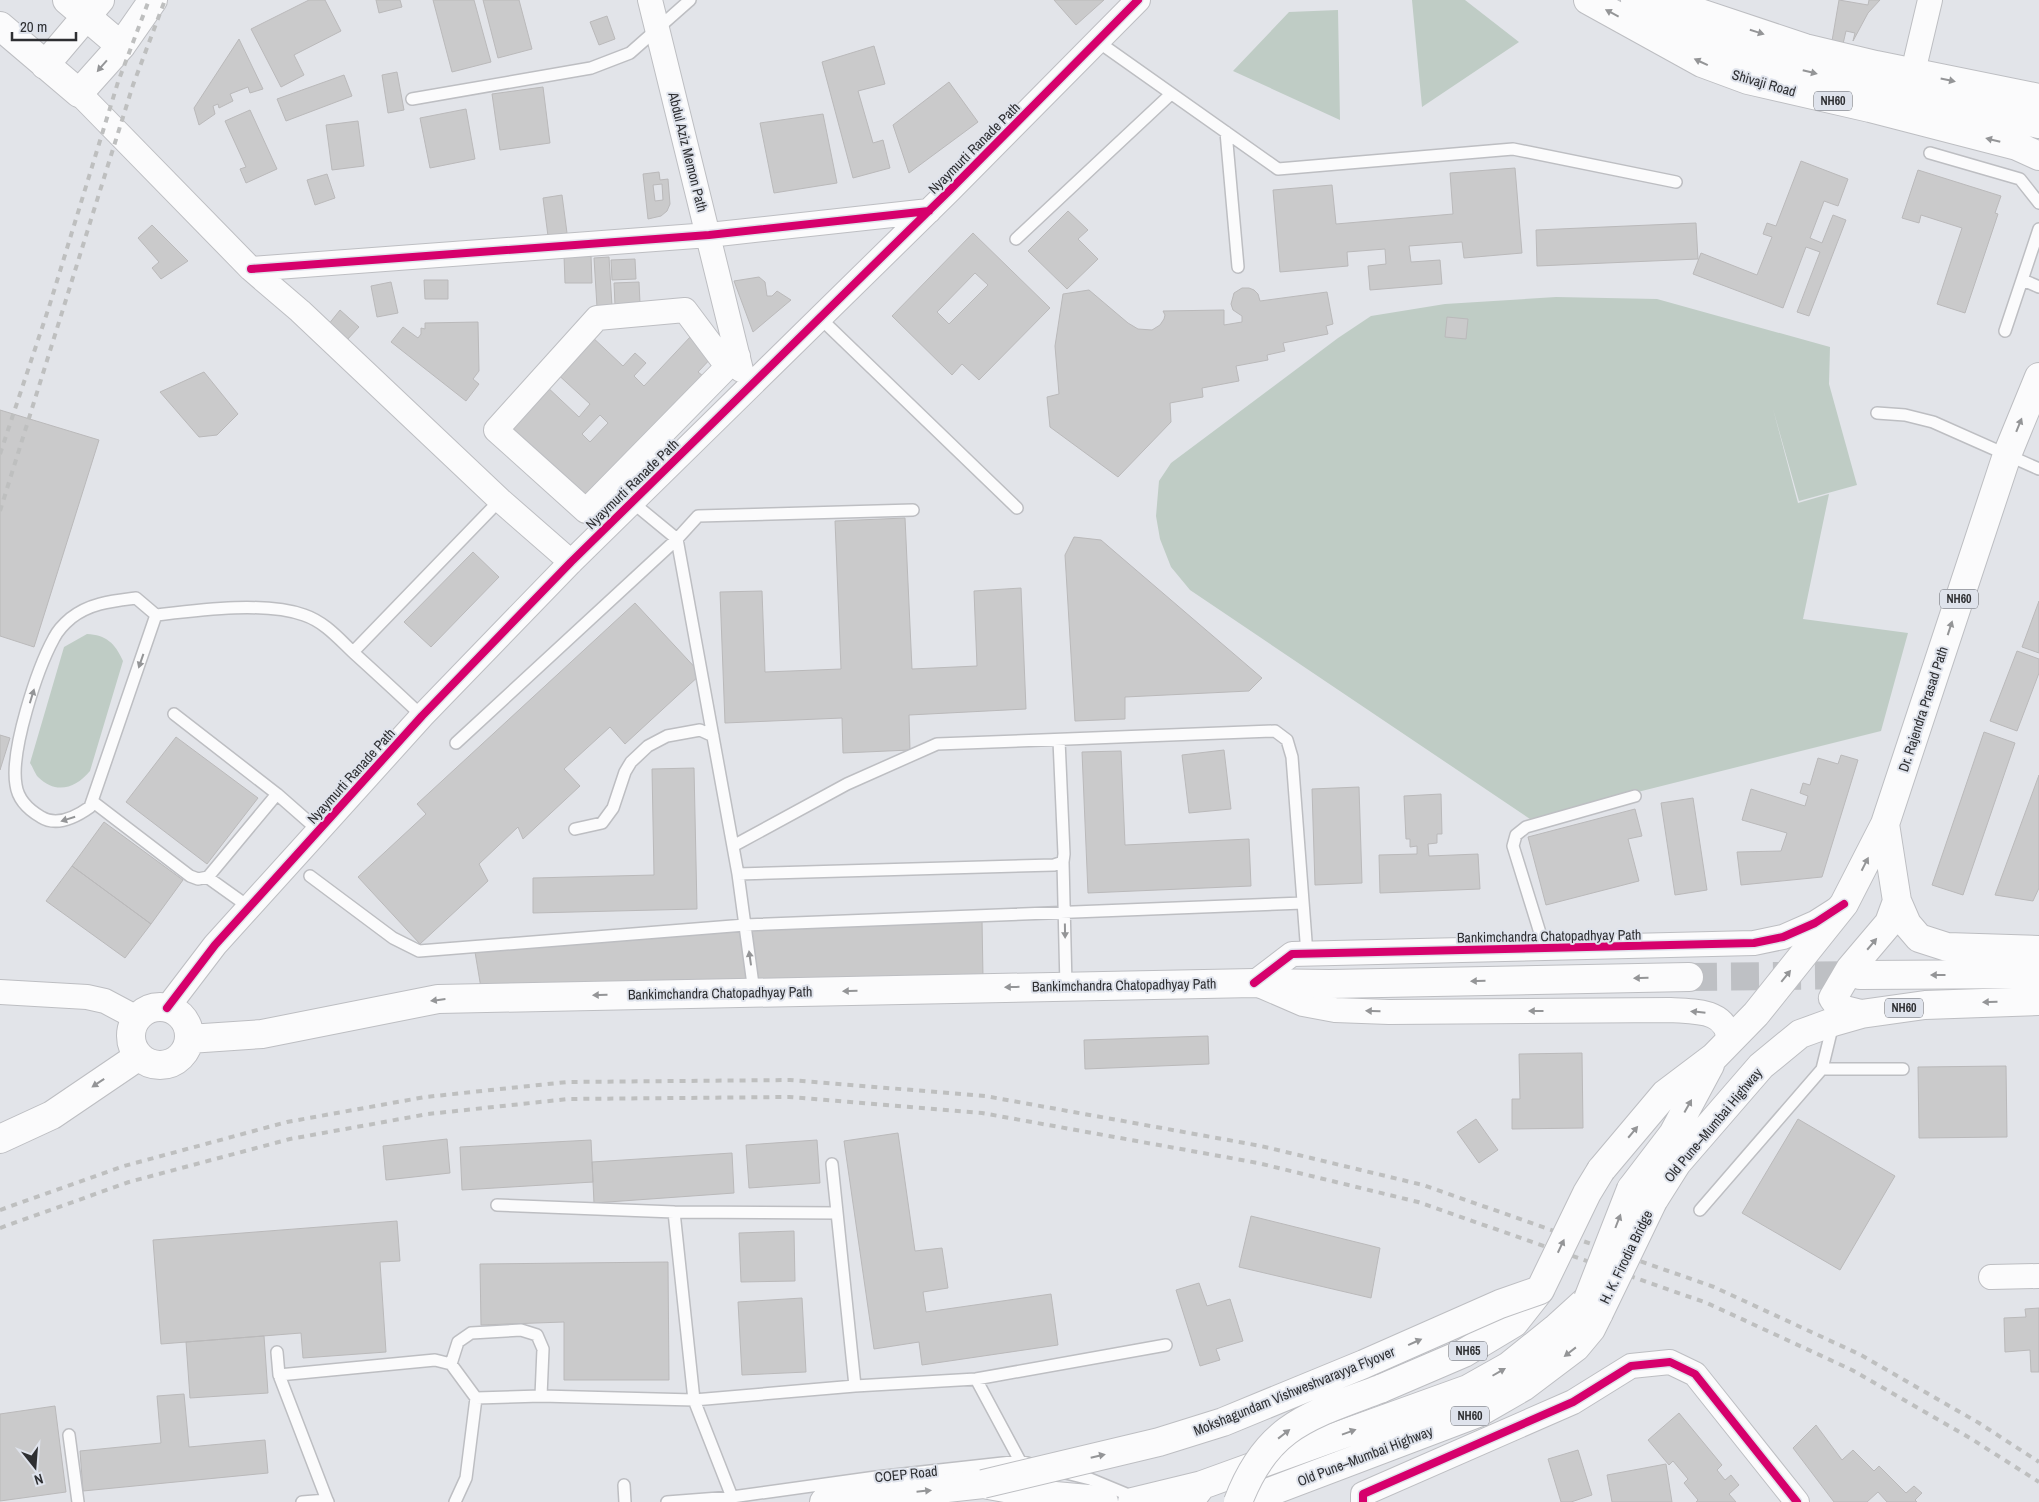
<svg xmlns="http://www.w3.org/2000/svg" width="2039" height="1502" font-family="'Archivo Narrow',sans-serif">
  <style>
    .green { fill: #bfccc5 }
    .building { fill: #cacacb; stroke: #bab9ba; fill-rule: evenodd }
    .lines { fill: none; stroke-linecap: round; stroke-linejoin: round }
    .primary-tunnel { stroke: #bec0c4; stroke-width: 28; stroke-dasharray: 28 14; stroke-linecap: butt }
    .lane-casing { stroke: #bdbec2; stroke-width: 14 }
    .street-casing { stroke: #bdbec2; stroke-width: 26 }
    .secondary-casing { stroke: #bdbec2; stroke-width: 30 }
    .primary-casing { stroke: #bdbec2; stroke-width: 30 }
    .highway-casing { stroke: #bdbec2; stroke-width: 30 }
    .lane { stroke: #fbfbfc; stroke-width: 11 }
    .street { stroke: #fbfbfc; stroke-width: 24 }
    .secondary { stroke: #fbfbfc; stroke-width: 28 }
    .primary { stroke: #fbfbfc; stroke-width: 28 }
    .highway { stroke: #fbfbfc; stroke-width: 28 }
    .rail { stroke: #bebfbf; stroke-width: 4; stroke-dasharray: 6 6; stroke-linecap: butt }
    .highway-bridge-casing { stroke: #bdbec2; stroke-width: 30; stroke-linecap: butt }
    .highway-bridge { stroke: #fbfbfc; stroke-width: 28 }
    .cycleway-casing { stroke: #dfe3ec; stroke-width: 11 }
    .cycleway { stroke: #d6006c; stroke-width: 8 }
    .oneway { fill: #949597 }
    .labels { text-anchor: middle; dominant-baseline: central; stroke-width: 4; stroke-linejoin: round; paint-order: stroke }
    .shield { fill: #dfe3ec; stroke: #63656a; stroke-width: 1 }
    .shield-label { font-size: 12px; font-weight: bold; fill: #2e2f32 }
    .street-label { font-size: 14px; fill: #2e2f32; stroke: #dfe3ec }
  </style>
  <rect width="100%" height="100%" fill="#e2e4e9"/>
  <!-- green -->
  <path class="green" d="M1412,0H1465L1519,42L1422,107Z
    M1338,10L1340,120L1233,71L1289,12Z
    M1556,297L1657,299L1830,347L1829,384L1857,485L1799,501L1773,409L1798,503L1829,494L1803,619L1908,633L1881,731L1530,819L1190,590L1171,567L1160,539L1156,516L1159,481L1171,463L1338,338L1371,316L1445,304Z
    M87,634C106,635 115,643 123,661L90,771C76,788 56,795 38,777C35,774 33,767 30,763L64,647Z"/>
  <!-- building -->
  <path class="building" d="M309,0H325L341,31L294,55L304,75L281,87L251,29Z
    M376,0H400L402,7L379,13Z
    M433,0H474L491,62L452,72Z
    M483,0H519L532,49L498,58Z
    M1054,0H1104L1076,25Z
    M1839,0L1868,5L1869,0H1880L1868,13L1853,41L1855,33L1846,31L1843,44L1832,41Z
    M607,16L615,39L599,45L590,22Z
    M239,39L263,89L250,93L248,87L230,94L233,101L219,108L218,104L213,106L215,114L199,125L194,108Z
    M874,46L885,84L858,91L873,143L883,140L890,168L853,178L822,62Z
    M397,72L404,110L388,113L382,75Z
    M344,75L352,96L286,121L277,99Z
    M949,82L978,122L909,173L893,125Z
    M543,87L550,143L500,150L492,94Z
    M466,109L475,159L430,168L420,118Z
    M250,110L277,169L246,183L240,169L246,167L225,121Z
    M823,114L837,183L774,193L760,123Z
    M358,121L364,166L332,170L326,125Z
    M1801,161L1848,179L1838,206L1824,201L1810,238L1822,243L1833,215L1846,220L1809,316L1797,312L1820,252L1806,247L1783,308L1693,274L1701,253L1757,275L1772,237L1763,234L1767,223L1776,226Z
    M1515,168L1522,253L1464,258L1462,242L1409,246L1411,262L1440,260L1442,284L1370,290L1368,266L1386,264L1385,249L1347,252L1348,266L1280,272L1273,190L1332,185L1336,224L1453,214L1450,173Z
    M1918,170L2001,196L1995,213L1998,214L1965,313L1937,304L1962,228L1921,215L1919,223L1902,218Z
    M659,172L660,180L668,179L670,204L667,211L661,216L648,219L643,174ZM662,184L663,200L655,201L653,185Z
    M327,174L335,198L315,205L307,180Z
    M562,195L567,233L548,236L543,198Z
    M1068,211L1088,230L1078,239L1098,259L1067,289L1028,251Z
    M1696,223L1698,259L1537,266L1536,230Z
    M152,225L188,261L161,279L152,268L159,262L138,238Z
    M973,233L1050,308L979,380L962,364L952,375L892,316ZM975,273L988,285L949,324L937,312Z
    M564,256H591L592,283H565Z
    M609,257L612,306L597,307L594,258Z
    M635,259L636,279L612,280L611,260Z
    M759,277L765,282L767,296H772L777,291L791,300L753,332L734,281Z
    M424,280H448V299H425Z
    M391,282L398,313L377,317L371,286Z
    M639,282L640,303L615,305L614,283Z
    M1242,288H1249L1254,290L1258,294L1260,301L1327,292L1333,324L1326,326L1328,334L1283,343L1285,351L1267,355L1268,360L1236,366L1239,381L1202,388L1203,397L1170,403L1171,422L1118,477L1050,427L1047,397L1059,394L1055,346L1063,294L1089,290L1128,323L1138,329L1152,330L1160,325L1164,319L1165,315L1163,311L1224,310V325L1242,322V316L1233,310L1231,304L1234,293Z
    M340,310L359,327L346,341L328,325Z
    M1447,317L1468,319L1466,339L1445,337Z
    M478,322L479,371L473,379L479,384L466,401L391,342L403,327L418,338L421,334V328L425,329V323Z
    M589,334L623,366L635,353L646,363L634,376L644,386L692,335L714,355L698,372L703,376L585,504L502,426L543,383L579,417L590,404L554,371ZM600,415L608,423L590,442L582,434Z
    M204,372L238,414L217,435L199,437L160,392Z
    M0,410L99,440L34,647L0,636Z
    M905,518L912,669L977,666L974,591L1021,588L1026,709L909,715L910,750L843,753L842,718L725,723L720,592L762,591L765,672L841,669L835,521Z
    M1074,537L1101,540L1262,678L1249,691L1125,697V719L1075,721L1065,555Z
    M473,552L499,577L431,647L404,622Z
    M2039,601V653L2022,647Z
    M635,603L701,674L625,744L610,727L564,769L580,786L523,839L518,827L479,864L488,881L420,944L358,877L426,814L417,804Z
    M2017,651L2039,659V673L2017,731L1990,721Z
    M1984,732L2015,743L1963,895L1932,885Z
    M0,735L10,738L0,770Z
    M176,737L258,798L207,864L126,802Z
    M1224,750L1231,809L1189,813L1182,755Z
    M1121,751L1125,845L1249,839L1251,886L1088,893L1082,752Z
    M1841,755L1858,760L1822,877L1741,885L1737,852L1781,851L1787,833L1742,820L1751,789L1805,806L1808,796L1800,793L1803,783L1810,785L1818,758L1838,764Z
    M694,768L697,909L533,913V878L654,875L652,769Z
    M2039,775V888L2033,901L1995,895Z
    M1359,787L1362,883L1315,885L1312,789Z
    M1441,794L1442,834H1437V843L1428,844L1429,856L1478,854L1480,889L1380,893L1379,855L1417,854V846L1410,847V839H1406L1404,796Z
    M1693,798L1707,890L1675,895L1661,803Z
    M1635,809L1642,836L1628,839L1639,881L1546,905L1528,837Z
    M104,822L183,880L151,924L72,866Z
    M72,866L151,924L125,958L46,901Z
    M982,920L983,977L722,983L485,1012L475,952L720,930Z
    M1208,1036L1209,1064L1085,1069L1084,1040Z
    M1582,1053L1583,1128L1512,1129V1099H1520L1519,1054Z
    M2006,1066L2007,1137L1919,1138L1918,1067Z
    M1476,1119L1498,1150L1479,1163L1457,1132Z
    M1798,1119L1895,1176L1840,1270L1742,1213Z
    M898,1133L915,1251L942,1248L948,1288L923,1292L926,1312L1051,1294L1058,1345L922,1365L919,1342L874,1349L844,1141Z
    M447,1139L450,1173L386,1180L383,1146Z
    M591,1140L593,1182L462,1190L460,1147Z
    M817,1140L820,1183L749,1188L746,1145Z
    M732,1153L734,1193L594,1203L592,1162Z
    M1251,1216L1380,1248L1371,1298L1239,1267Z
    M397,1221L400,1261L380,1262L386,1352L303,1358L301,1333L161,1344L153,1240Z
    M794,1231L795,1281L741,1282L739,1233Z
    M668,1262L669,1380H564V1322L481,1325L480,1264Z
    M1199,1283L1207,1306L1230,1299L1243,1341L1216,1349L1220,1360L1200,1366L1176,1290Z
    M802,1298L806,1372L742,1375L738,1302Z
    M2039,1308V1372H2031L2030,1350L2005,1352L2004,1318L2026,1317L2025,1309Z
    M264,1336L268,1393L190,1398L186,1342Z
    M184,1394L189,1447L265,1440L268,1473L83,1491L80,1451L161,1443L157,1396Z
    M55,1406L66,1492L0,1501V1414Z
    M1679,1413L1722,1465L1717,1470L1725,1480L1731,1475L1739,1485L1729,1494L1736,1502H1696L1698,1500L1684,1483L1688,1479L1673,1461L1669,1465L1648,1440Z
    M1816,1425L1842,1460L1853,1450L1874,1471L1879,1466L1906,1493L1914,1486L1922,1493L1915,1500L1917,1502H1887L1878,1492L1867,1502H1834L1793,1448Z
    M1578,1450L1592,1495L1571,1502H1561L1548,1459Z
    M1666,1464L1672,1502H1612L1607,1475Z"/>
  <g class="lines">
    <!-- primary-tunnel -->
    <path class="primary-tunnel" d="M1689,977L1860,975"/>
    <defs>
      <path id="lane" d="M1097,41L1278,169L1513,149L1676,182
        M412,99L591,68L630,53L690,0
        M1226,132L1238,267
        M1930,153L2020,179L2039,203
        M1016,239L1171,94
        M2023,280L2039,287
        M820,318L1017,508
        M2005,331L2039,229
        M1877,413L1905,415L1933,422L2039,469
        M632,502L677,539L738,874L754,992
        M156,615L90,807C76,817 57,827 41,817C29,810 18,800 16,785C10,751 37,669 54,638C57,632 65,623 71,618C90,603 112,601 136,598L156,615C198,610 264,601 304,615C325,622 339,639 355,654C377,674 400,695 422,716
        M353,652L500,500
        M174,714L277,794L318,830
        M456,743L677,539L698,516L913,510
        M92,801L190,876L198,879L208,877L277,794
        M575,829L602,823L613,808L625,772L631,762L648,746L667,736L700,730L713,736
        M733,846L847,784L937,744L1275,731L1287,740L1292,757L1307,954
        M1063,862L1066,986
        M738,874L1054,865L1063,862L1064,854L1059,740
        M310,876L393,938L419,951L745,925L1303,903
        M207,877L249,907
        M1545,949L1513,846L1516,835L1526,827L1635,796
        M1822,1069H1903
        M832,1164L855,1386
        M497,1205L674,1212L694,1400L732,1497
        M1700,1210L1822,1069L1833,1024
        M674,1212L837,1213
        M277,1352L279,1375L327,1500
        M451,1364L458,1342L471,1333L521,1330L537,1335L543,1349L541,1396
        M279,1375L435,1360L451,1364L476,1398
        M976,1379L1020,1461
        M69,1435L78,1502
        M1062,1472L1090,1479L1136,1498
        M624,1485L625,1502
        M302,1502L327,1500L328,1502
        M455,1502L466,1478L476,1398L541,1396L694,1400L855,1386L976,1379L1166,1345
        M667,1502L732,1497L876,1477L1020,1461L1034,1465"/>
      <path id="street" d="M650,0L741,370
        M1913,72L1930,0
        M79,93L251,269L300,311L500,500L571,562
        M251,269L709,235L929,211
        M727,366L685,310L597,318L496,430L586,511L738,356
        M1254,983L1292,954L1754,943L1783,937L1815,923L1837,909
        M1259,985L1303,1004L1335,1010L1389,1012L1670,1010C1695,1012 1728,1009 1729,1042
        M0,992L87,997L105,1001L137,1018
        M167,1008L215,945L301,850L422,716L571,562L949,191L1138,0
        M1991,1277L2039,1276
        M1363,1502V1494L1573,1402L1631,1366L1670,1362L1695,1374L1797,1502"/>
      <path id="secondary" d="M67,0L121,46
        M0,26L79,93L121,46L153,0
        M45,65L100,0"/>
      <path id="primary" d="M1860,975L2039,974
        M131 1036a29 29 0 1 1 58 0a29 29 0 1 1-58 0Z
        M189,1039L262,1034L438,999L1254,983L1330,984L1689,977
        M0,1139L52,1115L139,1056"/>
      <path id="highway" d="M1588,0L1702,63L1748,80L1870,108L2017,146L2039,156
        M1635,0C1696,44 1767,62 1839,79C1905,95 1972,109 2039,124
        M1661,0L1805,48L1876,65L2039,98
        M1885,824L1897,901L1907,924L1919,938L1947,947L2039,950
        M1861,1014L1841,1009L1833,998L1850,969L1889,923L1897,901
        M1601,1170L1665,1094L1714,1057L1756,1014L1844,904L1885,824L2007,455L2039,377
        M1631,1189L1673,1134L1710,1065
        M1653,1201L1677,1163L1761,1066L1800,1034L1833,1022L1861,1014L1925,1005L2039,1001
        M1380,1389L1464,1353L1514,1323L1540,1290
        M824,1502L983,1484L1044,1495L1099,1500L1104,1502
        M1132,1502L1202,1485
        M1189,1502L1202,1485L1468,1389L1509,1366L1555,1329L1588,1299
        M1243,1502L1478,1413L1523,1387L1576,1347L1591,1329L1599,1313"/>
    </defs>
    <!-- lane casing -->
    <use href="#lane" class="lane-casing"/>
    <!-- street casing -->
    <use href="#street" class="street-casing"/>
    <!-- secondary casing -->
    <use href="#secondary" class="secondary-casing"/>
    <!-- primary casing -->
    <use href="#primary" class="primary-casing"/>
    <!-- highway casing -->
    <use href="#highway" class="highway-casing"/>
    <!-- lane -->
    <use href="#lane" class="lane"/>
    <!-- street -->
    <use href="#street" class="street"/>
    <!-- secondary -->
    <use href="#secondary" class="secondary"/>
    <!-- primary -->
    <use href="#primary" class="primary"/>
    <!-- highway -->
    <use href="#highway" class="highway"/>
    <!-- rail -->
    <path class="rail" d="M0,454L49,307L118,82L149,0
      M0,511L133,85L165,0
      M0,1210L124,1166L287,1122L425,1097L567,1082L790,1080L985,1096L1261,1146L1423,1185L1714,1287L1861,1355L1979,1423L2039,1462
      M0,1228L129,1182L290,1139L428,1114L568,1099L789,1097L982,1113L1258,1163L1418,1202L1707,1303L1852,1370L1970,1438L2039,1482"/>
    <defs>
      <path id="highway-bridge" d="M1588,1299L1631,1189
        M1599,1313L1653,1201
        M983,1484L1159,1442L1223,1422L1364,1364L1500,1304L1540,1290L1587,1193L1601,1170
        M1238,1502C1267,1425 1309,1416 1380,1389"/>
    </defs>
    <!-- highway-bridge casing -->
    <use href="#highway-bridge" class="highway-bridge-casing"/>
    <!-- highway-bridge -->
    <use href="#highway-bridge" class="highway-bridge"/>
    <defs>
      <path id="cycleway" d="M251,269L709,235L929,211
        M1254,983L1292,954L1754,943L1783,937L1815,923L1844,904
        M167,1008L215,945L301,850L422,716L571,562L949,191L1138,0
        M1363,1502V1494L1573,1402L1631,1366L1670,1362L1695,1374L1797,1502"/>
    </defs>
    <!-- cycleway casing -->
    <use href="#cycleway" class="cycleway-casing"/>
    <!-- cycleway -->
    <use href="#cycleway" class="cycleway"/>
  </g>
  <!-- one-way arrows -->
  <defs><path id="oneway-solid" d="M-6-.8H1V-3.2L6.5 0L1 3.2V.8H-6Z" transform="scale(1.25)"/></defs>
  <g class="oneway">
    <use href="#oneway-solid" transform="translate(1612 13) rotate(-152)"/>
    <use href="#oneway-solid" transform="translate(1757 32) rotate(17)"/>
    <use href="#oneway-solid" transform="translate(1701 62) rotate(-155)"/>
    <use href="#oneway-solid" transform="translate(102 66) rotate(131)"/>
    <use href="#oneway-solid" transform="translate(1810 72) rotate(14)"/>
    <use href="#oneway-solid" transform="translate(1948 80) rotate(12)"/>
    <use href="#oneway-solid" transform="translate(1993 140) rotate(-166)"/>
    <use href="#oneway-solid" transform="translate(2019 425) rotate(-68)"/>
    <use href="#oneway-solid" transform="translate(1950 628) rotate(-72)"/>
    <use href="#oneway-solid" transform="translate(141 661) rotate(109)"/>
    <use href="#oneway-solid" transform="translate(32 696) rotate(-73)"/>
    <use href="#oneway-solid" transform="translate(68 819) rotate(163)"/>
    <use href="#oneway-solid" transform="translate(1865 864) rotate(-63)"/>
    <use href="#oneway-solid" transform="translate(1065 931) rotate(89)"/>
    <use href="#oneway-solid" transform="translate(1872 944) rotate(-50)"/>
    <use href="#oneway-solid" transform="translate(750 958) rotate(-98)"/>
    <use href="#oneway-solid" transform="translate(1938 975) rotate(180)"/>
    <use href="#oneway-solid" transform="translate(1786 976) rotate(-51)"/>
    <use href="#oneway-solid" transform="translate(1641 978) rotate(179)"/>
    <use href="#oneway-solid" transform="translate(1478 981) rotate(179)"/>
    <use href="#oneway-solid" transform="translate(1012 987) rotate(179)"/>
    <use href="#oneway-solid" transform="translate(850 991) rotate(179)"/>
    <use href="#oneway-solid" transform="translate(600 995) rotate(179)"/>
    <use href="#oneway-solid" transform="translate(438 1000) rotate(173)"/>
    <use href="#oneway-solid" transform="translate(1990 1002) rotate(178)"/>
    <use href="#oneway-solid" transform="translate(1373 1011) rotate(-178)"/>
    <use href="#oneway-solid" transform="translate(1536 1011) rotate(180)"/>
    <use href="#oneway-solid" transform="translate(1698 1012) rotate(-174)"/>
    <use href="#oneway-solid" transform="translate(98 1083) rotate(146)"/>
    <use href="#oneway-solid" transform="translate(1688 1106) rotate(-61)"/>
    <use href="#oneway-solid" transform="translate(1633 1132) rotate(-50)"/>
    <use href="#oneway-solid" transform="translate(1618 1221) rotate(-69)"/>
    <use href="#oneway-solid" transform="translate(1561 1246) rotate(-65)"/>
    <use href="#oneway-solid" transform="translate(1415 1342) rotate(-24)"/>
    <use href="#oneway-solid" transform="translate(1570 1352) rotate(142)"/>
    <use href="#oneway-solid" transform="translate(1499 1372) rotate(-30)"/>
    <use href="#oneway-solid" transform="translate(1349 1432) rotate(-20)"/>
    <use href="#oneway-solid" transform="translate(1284 1434) rotate(-38)"/>
    <use href="#oneway-solid" transform="translate(1098 1456) rotate(-13)"/>
    <use href="#oneway-solid" transform="translate(924 1491) rotate(-6)"/>
  </g>
  <g class="labels">
    <!-- shield labels -->
    <g class="shield">
      <rect x="1814" y="91.5" width="38" height="19" rx="4"/>
      <rect x="1940" y="589.5" width="38" height="19" rx="4"/>
      <rect x="1885" y="998.5" width="38" height="19" rx="4"/>
      <rect x="1449" y="1341.5" width="38" height="19" rx="4"/>
      <rect x="1451" y="1406.5" width="38" height="19" rx="4"/>
    </g>
    <g class="shield-label">
      <text x="1833" y="101">NH60</text>
      <text x="1959" y="599">NH60</text>
      <text x="1904" y="1008">NH60</text>
      <text x="1468" y="1351">NH65</text>
      <text x="1470" y="1416">NH60</text>
    </g>
    <!-- street labels -->
    <g class="street-label">
      <text transform="translate(1764 83) rotate(16)">Shivaji Road</text>
      <text transform="translate(974 148) rotate(-45)">Nyaymurti Ranade Path</text>
      <text transform="translate(688 152) rotate(76)">Abdul Aziz Memon Path</text>
      <text transform="translate(632 484) rotate(-44)">Nyaymurti Ranade Path</text>
      <text transform="translate(1923 709) rotate(-72)">Dr. Rajendra Prasad Path</text>
      <text transform="translate(351 776) rotate(-48)">Nyaymurti Ranade Path</text>
      <text transform="translate(1549 936) rotate(-1)">Bankimchandra Chatopadhyay Path</text>
      <text transform="translate(1124 985) rotate(-1)">Bankimchandra Chatopadhyay Path</text>
      <text transform="translate(720 993) rotate(-1)">Bankimchandra Chatopadhyay Path</text>
      <text transform="translate(1713 1125) rotate(-50)">Old Pune–Mumbai Highway</text>
      <text transform="translate(1626 1257) rotate(-64)">H. K. Firodia Bridge</text>
      <text transform="translate(1294 1391) rotate(-22)">Mokshagundam Vishweshvarayya Flyover</text>
      <text transform="translate(1365 1456) rotate(-21)">Old Pune–Mumbai Highway</text>
      <text transform="translate(906 1474) rotate(-6)">COEP Road</text>
    </g>
  </g>
  <!-- north arrow -->
  <g transform="translate(35 1467) rotate(163)" stroke="#dfe3ec" stroke-width="4" paint-order="stroke">
  <path d="M0-4L9 19L0 12L-9 19Z" fill="#2e2f32"/>
  <text y="-8" font-size="14" font-weight="bold" text-anchor="middle" fill="#2e2f32">N</text>
  </g>
  <!-- scale -->
  <path d="M12 32v8h64v-8" fill="none" stroke="#2e2f32" stroke-width="2.5"/>
  <text x="20" y="32" font-size="15" fill="#2e2f32" stroke="#dfe3ec" stroke-width="4" paint-order="stroke">20 m</text>
</svg>
